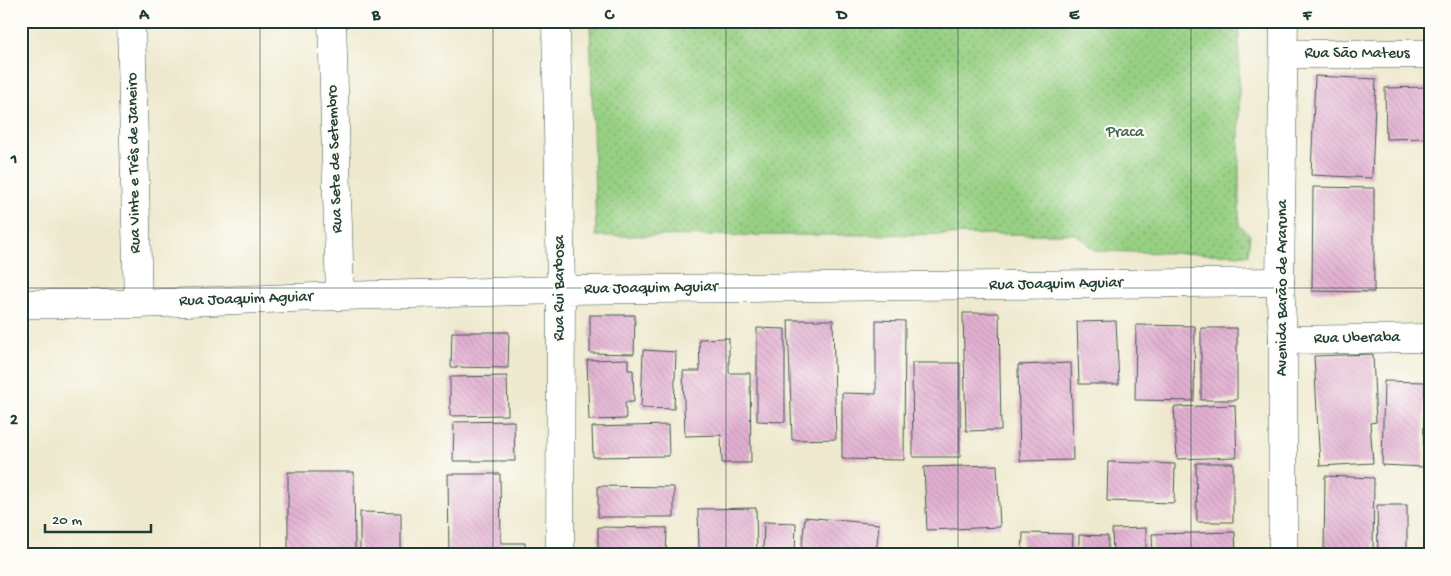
<svg xmlns="http://www.w3.org/2000/svg" width="1451" height="576" font-family="'Gochi Hand',sans-serif">
  <style>
    .park { fill: url(#park-dots); stroke: #5b865c }
    .building { fill: url(#building-back-hatch) }
    .lines { fill: none; stroke-linecap: round; stroke-linejoin: round }
    .minor-casing { stroke: #3e574b; stroke-width: 29 }
    .tertiary-casing { stroke: #3e574b; stroke-width: 29 }
    .minor { stroke: #fff; stroke-width: 28 }
    .tertiary { stroke: #fff; stroke-width: 28 }
    .grid { fill: none; stroke: #1f3d34; stroke-width: 1; stroke-opacity: 0.55 }
    .labels { text-anchor: middle; dominant-baseline: central; stroke-width: 4.5; stroke-linejoin: round; paint-order: stroke }
    .street-label { font-size: 16px; fill: #1f3d34; stroke: #fdfcf7 }
    .park-label { font-size: 16px; fill: #3d6248; stroke: #fdfcf7 }
    .neatline { fill: none; stroke: #1f3d34; stroke-width: 2 }
    .grid-label { font-size: 16px; text-anchor: middle; font-weight: bold; fill: #1f3d34 }
  </style>
  <defs>
    <pattern id="park-dots" width="8" height="8" patternUnits="userSpaceOnUse" patternTransform="scale(1.25)"><rect width="8" height="8" fill="#97d083"/><path d="M2 2h.1M6 6h.1" fill="none" stroke="#7baa6c" stroke-width="1.8" stroke-linecap="round"/></pattern>
    <pattern id="building-back-hatch" width="6" height="6" patternUnits="userSpaceOnUse" patternTransform="scale(1.25)"><rect width="6" height="6" fill="#e2afd1"/><path d="M-1 5l2 2M0 0l6 6M5-1l2 2" fill="none" stroke="#c197b4"/></pattern>
  </defs>
  <rect width="100%" height="100%" fill="#fdfcf7"/>
  <filter id="ink" filterUnits="userSpaceOnUse"><feTurbulence type="fractalNoise" baseFrequency=".02" numOctaves="2"/><feDisplacementMap in="SourceGraphic" scale="10" xChannelSelector="R" yChannelSelector="G"/><feConvolveMatrix kernelMatrix="1 2 1 2 8 2 1 2 1" color-interpolation-filters="sRGB"/></filter>
  <filter id="wash" filterUnits="userSpaceOnUse"><feTurbulence type="fractalNoise" baseFrequency=".0096" numOctaves="4" result="noise"/><feDisplacementMap in="SourceGraphic" scale="20" xChannelSelector="R" yChannelSelector="G"/><feGaussianBlur stdDeviation="1.12" result="paint"/><feColorMatrix in="noise" values="0 0 0 0 0 0 0 0 0 0 0 0 0 0 0 0 0 1.4 0 .05"/><feComposite in="paint" operator="in"/></filter>
  <g filter="url(#wash)">
    <rect width="100%" height="100%" fill="#eee9ce"/>
    <!-- park -->
    <path class="park" d="M590,21H1239V225L1250,235L1248,255L1095,251L1076,234L596,236Z"/>
    <g id="blocks">
      <!-- building -->
      <path class="building" d="M1315,76L1376,79L1372,178L1311,175Z
        M1430,87V138L1386,139L1385,88Z
        M1313,187L1374,188V292L1312,291Z
        M1430,215V291H1428L1426,216Z
        M963,313H999L1001,430L966,431Z
        M590,315H635L634,354L590,353Z
        M788,320H833L836,439L792,440Z
        M876,320L905,321L904,460L842,459V393L876,394Z
        M1116,321L1119,384H1079L1077,322Z
        M1136,325L1195,326L1194,401L1135,400Z
        M757,328L785,329V422L757,421Z
        M1201,328H1237V400H1201Z
        M452,332H509L508,368L451,367Z
        M729,338V373H750L751,463H722L721,435L685,436L683,371H700L699,339Z
        M643,350L676,352L674,409L641,408Z
        M1373,354L1376,422L1370,423L1373,463L1320,466L1314,356Z
        M628,359V370H633L634,402H625L626,419L589,420L587,360Z
        M912,363H960V457H913Z
        M1071,363L1073,460L1020,461L1018,365Z
        M507,376L508,415L450,416V377Z
        M1384,381L1425,382L1423,467L1382,465Z
        M1235,405L1237,457L1177,459L1174,407Z
        M514,421L515,461H453L454,422Z
        M668,425L669,456L593,457L592,427Z
        M1108,462L1175,464L1174,503L1107,501Z
        M1196,463H1233V522H1197Z
        M997,465L1000,527L927,530L924,467Z
        M288,472H354L355,555H288Z
        M448,474H500L501,543H525V555H449Z
        M1325,476L1374,478L1373,555H1324Z
        M598,486L674,487V517H598Z
        M1377,505H1407V555H1378Z
        M756,508L757,555H688V551H699L698,509Z
        M360,512L401,513V555H360Z
        M805,517L879,524L876,555L834,552V555H801Z
        M764,522L796,523L795,555H763Z
        M598,527L667,528L666,555H598Z
        M1146,528V555H1113L1112,529Z
        M1235,532L1236,555H1153L1152,534Z
        M1023,533L1073,534L1072,555H1022Z
        M1079,535L1108,536V555H1079Z"/>
    </g>
  </g>
  <g filter="url(#ink)">
    <use href="#blocks" fill-opacity="0" stroke="#3e574b" stroke-width="1"/>
    <g class="lines">
      <defs>
        <path id="minor" d="M131,21L138,304
          M332,21L340,296
          M556,21L561,290L560,555
          M1284,54H1430
          M21,304H138L340,296L561,290L1280,282
          M1283,340L1430,338"/>
        <path id="tertiary" d="M1283,555V340L1280,282L1284,21"/>
      </defs>
      <!-- minor casing -->
      <use href="#minor" class="minor-casing"/>
      <!-- tertiary casing -->
      <use href="#tertiary" class="tertiary-casing"/>
      <!-- minor -->
      <use href="#minor" class="minor"/>
      <!-- tertiary -->
      <use href="#tertiary" class="tertiary"/>
    </g>
  </g>
  <!-- grid -->
  <path class="grid" d="M260,21V555M493,21V555M726,21V555M958,21V555M1191,21V555M21,288H1430"/>
  <g class="labels">
    <!-- street labels -->
    <g class="street-label">
      <text x="1357" y="54">Rua São Mateus</text>
      <text transform="translate(336 159) rotate(-92)">Rua Sete de Setembro</text>
      <text transform="translate(135 163) rotate(-91)">Rua Vinte e Três de Janeiro</text>
      <text transform="translate(1056 285) rotate(-1)">Rua Joaquim Aguiar</text>
      <text transform="translate(560 288) rotate(-90)">Rua Rui Barbosa</text>
      <text transform="translate(1283 288) rotate(-90)">Avenida Barão de Araruna</text>
      <text transform="translate(651 289) rotate(-1)">Rua Joaquim Aguiar</text>
      <text transform="translate(246 300) rotate(-2)">Rua Joaquim Aguiar</text>
      <text transform="translate(1357 339) rotate(-1)">Rua Uberaba</text>
    </g>
    <!-- park labels -->
    <g class="park-label">
      <text x="1125" y="133">Praca</text>
    </g>
  </g>
  <!-- margin -->
  <rect width="1451" height="576" fill="none" stroke="#fdfcf7" stroke-width="55"/>
  <!-- scale -->
  <path d="M45 524v8h106v-8" fill="none" stroke="#1f3d34" stroke-width="2.5"/>
  <text x="52" y="524" font-size="15" fill="#1f3d34" stroke="#fdfcf7" stroke-width="4" paint-order="stroke">20 m</text>
  <rect x="28" y="28" width="1396" height="520" class="neatline"/>
  <g class="grid-label">
    <text x="144" y="19">A</text>
    <text x="376" y="19">B</text>
    <text x="609" y="19">C</text>
    <text x="842" y="19">D</text>
    <text x="1074" y="19">E</text>
    <text x="1307" y="19">F</text>
    <text x="14" y="163">1</text>
    <text x="14" y="424">2</text>
  </g>
</svg>
